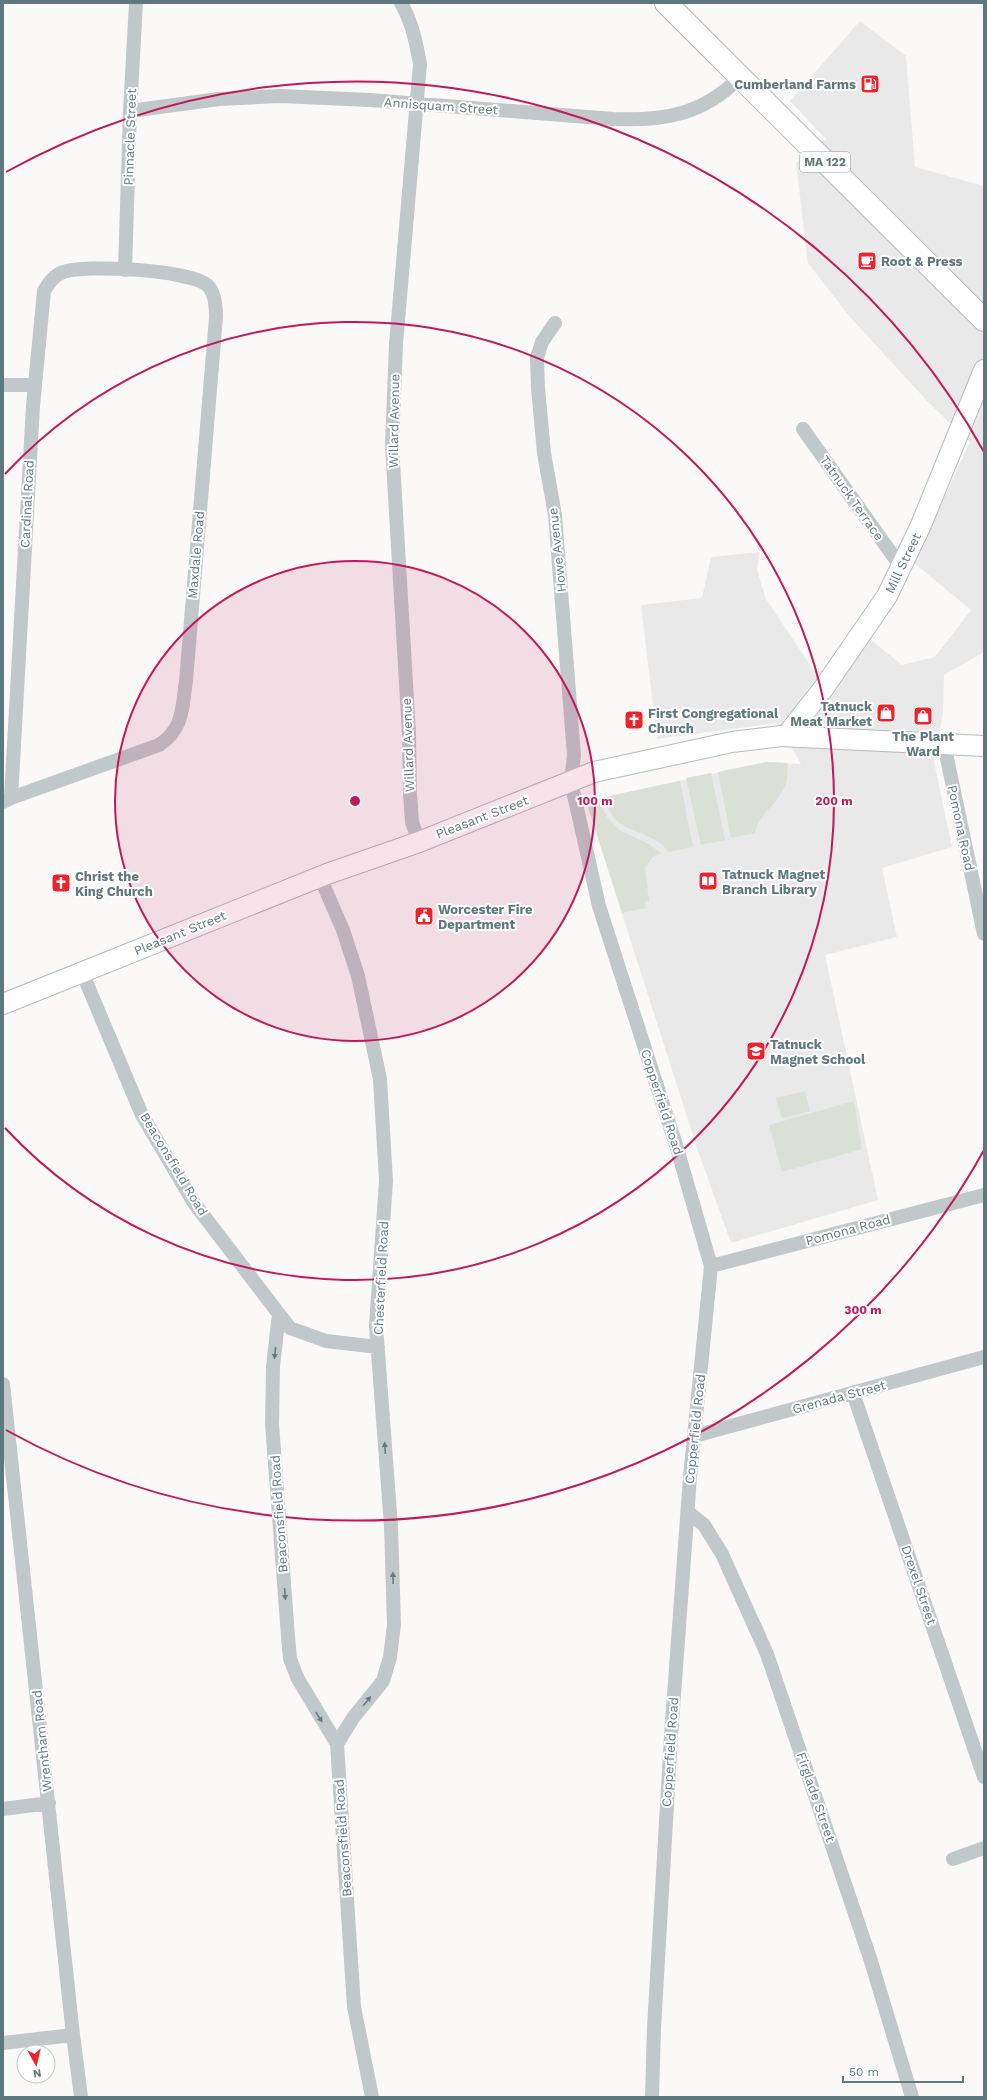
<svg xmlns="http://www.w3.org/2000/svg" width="987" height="2100" font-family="'Work Sans',sans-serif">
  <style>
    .built { fill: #e8e9e8 }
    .green { fill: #dbe0d6 }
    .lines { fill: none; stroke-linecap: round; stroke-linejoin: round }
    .secondary-casing { stroke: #b2bcbe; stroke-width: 22 }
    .primary-casing { stroke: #b3bcbe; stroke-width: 24 }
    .street { stroke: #c0c8c9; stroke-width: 14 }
    .secondary { stroke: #fff; stroke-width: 20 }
    .primary { stroke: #fff; stroke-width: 22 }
    .oneway { fill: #637c82 }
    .ring { fill: none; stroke: #c2185b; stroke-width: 2 }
    .labels { text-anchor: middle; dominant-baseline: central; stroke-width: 4; stroke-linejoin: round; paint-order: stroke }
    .shield { fill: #fff; stroke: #8ea0a5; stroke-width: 1 }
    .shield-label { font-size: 12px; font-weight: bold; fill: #5e787e }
    .poi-label { font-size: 13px; font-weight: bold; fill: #5e787e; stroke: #fff; text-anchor: start }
    .street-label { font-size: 13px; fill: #5e787e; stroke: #fff }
    .centre { fill: #c2185b; stroke: #fff; stroke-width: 2 }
    .ring-label { font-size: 12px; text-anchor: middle; font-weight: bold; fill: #c2185b; stroke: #fff; stroke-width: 4; stroke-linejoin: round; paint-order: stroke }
  </style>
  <rect width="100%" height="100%" fill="#faf9f7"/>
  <!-- built -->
  <path class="built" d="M860,21L906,56L915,167L984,186V652L944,675L943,713L934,762L952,847L882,868L897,937L825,955L878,1200L731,1243L697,1148L586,801L767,762L801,764L777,723L657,739L641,605L702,598L711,557L759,552L757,570L766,599L814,671L845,672L870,639L902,665L935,657L971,610L914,563L970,442L928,402L850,317L808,263L796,163L826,139L790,101Z"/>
  <!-- green -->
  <path class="green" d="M766,762L788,763C787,771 788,781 784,788C777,805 758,814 755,833L731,838L718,772Z
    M711,773L725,840L701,845L686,778Z
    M680,781L693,847L668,852C657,833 629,834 615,819C609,813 607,804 604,797Z
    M598,798C615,842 631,828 661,853L653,857L645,867L649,901L645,902L646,908L622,913L586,801Z
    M805,1091L810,1111L782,1118L776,1098Z
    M854,1101L862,1149L782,1172L769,1125Z"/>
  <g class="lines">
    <defs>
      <path id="secondary" d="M786,736L823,689L887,596L921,525L984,370
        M3,1004L327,874L419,842L594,772L732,742L781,736L984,746"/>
      <path id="primary" d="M666,3L984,320"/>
    </defs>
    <!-- secondary casing -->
    <use href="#secondary" class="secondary-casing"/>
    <!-- primary casing -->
    <use href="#primary" class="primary-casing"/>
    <!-- street -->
    <path class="street" d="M401,3C412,22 416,42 420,64L396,344L392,445L409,734L410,794L412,822L419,842
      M130,111L219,99L280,96L370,100L613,119C664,121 703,115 740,77
      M125,270L130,111L136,3
      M555,323L542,342L537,358L538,388L544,453L555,515L574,755L571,782L599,906L676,1145L711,1266L690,1477L671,1736L654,2028L652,2097
      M3,385H34
      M803,429L901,567
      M944,744L984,934
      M3,802L11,798L33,406L44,291C49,283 53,276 63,272C85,264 190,270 207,285C215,292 216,306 216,317L186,681C182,707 184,729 159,745L11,798
      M320,877L343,930L358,976L380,1079L386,1181L376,1326L391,1526L394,1625L390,1657L383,1681L353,1718L337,1744
      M82,972L142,1115L194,1203L279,1314L290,1328L326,1341L378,1347
      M711,1266L984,1195
      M279,1314L273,1366L272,1424L288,1636L290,1659L298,1679L337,1744L354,2007L372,2097
      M3,1384L73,2035L81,2097
      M853,1393L984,1777
      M694,1436L984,1357
      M688,1512L704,1525L722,1554L767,1654L870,1958L912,2097
      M3,1809L49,1803
      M953,1859L984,1848
      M3,2043L73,2035"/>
    <!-- secondary -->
    <use href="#secondary" class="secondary"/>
    <!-- primary -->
    <use href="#primary" class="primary"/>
  </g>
  <!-- one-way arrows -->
  <defs><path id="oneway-solid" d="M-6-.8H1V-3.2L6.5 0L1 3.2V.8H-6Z"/></defs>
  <g class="oneway">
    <use href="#oneway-solid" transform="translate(275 1353) rotate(96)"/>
    <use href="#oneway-solid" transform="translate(385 1448) rotate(-94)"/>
    <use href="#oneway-solid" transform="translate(393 1578) rotate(-92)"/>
    <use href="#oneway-solid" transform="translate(285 1594) rotate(86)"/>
    <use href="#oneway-solid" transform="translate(367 1701) rotate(-51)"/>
    <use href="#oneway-solid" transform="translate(319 1717) rotate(57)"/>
  </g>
  <!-- distance rings -->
  <circle cx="355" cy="801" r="240" fill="#c2185b" fill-opacity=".12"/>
  <g class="ring">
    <circle cx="355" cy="801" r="240"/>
    <path d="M5 474A479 479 0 1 1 5 1128"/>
    <path d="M984 1150A719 719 0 0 1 6 1430M6 172A719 719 0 0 1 984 452"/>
  </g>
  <!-- icons -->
  <defs>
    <symbol id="fuel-square" viewBox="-11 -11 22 22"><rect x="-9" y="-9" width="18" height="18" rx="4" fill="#ef222b" stroke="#fff"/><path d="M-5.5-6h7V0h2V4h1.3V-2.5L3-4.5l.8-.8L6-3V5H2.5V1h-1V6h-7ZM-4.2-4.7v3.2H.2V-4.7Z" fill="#fff"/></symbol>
    <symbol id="cafe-square" viewBox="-11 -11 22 22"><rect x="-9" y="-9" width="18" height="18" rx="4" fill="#ef222b" stroke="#fff"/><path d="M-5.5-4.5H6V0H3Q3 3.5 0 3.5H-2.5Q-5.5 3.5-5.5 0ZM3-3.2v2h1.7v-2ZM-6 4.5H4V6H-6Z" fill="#fff"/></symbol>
    <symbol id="shop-square" viewBox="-11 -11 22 22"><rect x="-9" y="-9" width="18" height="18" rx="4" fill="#ef222b" stroke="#fff"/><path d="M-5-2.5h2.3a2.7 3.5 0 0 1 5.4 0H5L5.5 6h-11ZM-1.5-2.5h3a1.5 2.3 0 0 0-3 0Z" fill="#fff"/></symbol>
    <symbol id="church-square" viewBox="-11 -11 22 22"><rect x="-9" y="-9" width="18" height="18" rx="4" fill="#ef222b" stroke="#fff"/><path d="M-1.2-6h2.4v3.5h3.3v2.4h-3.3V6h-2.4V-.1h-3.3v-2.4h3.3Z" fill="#fff"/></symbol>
    <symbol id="library-square" viewBox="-11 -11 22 22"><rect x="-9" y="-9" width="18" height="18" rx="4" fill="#ef222b" stroke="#fff"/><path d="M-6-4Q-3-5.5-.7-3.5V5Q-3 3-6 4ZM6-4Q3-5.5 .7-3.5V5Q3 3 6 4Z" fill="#fff"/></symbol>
    <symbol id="civic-square" viewBox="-11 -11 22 22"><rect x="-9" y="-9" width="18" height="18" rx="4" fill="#ef222b" stroke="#fff"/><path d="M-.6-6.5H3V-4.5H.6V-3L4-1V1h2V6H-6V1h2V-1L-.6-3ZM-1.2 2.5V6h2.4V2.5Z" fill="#fff"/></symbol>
    <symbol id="school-square" viewBox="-11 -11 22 22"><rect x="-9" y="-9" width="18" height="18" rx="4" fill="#ef222b" stroke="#fff"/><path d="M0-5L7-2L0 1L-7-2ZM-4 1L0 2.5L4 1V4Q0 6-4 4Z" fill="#fff"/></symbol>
  </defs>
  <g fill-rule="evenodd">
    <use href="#fuel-square" x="859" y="73" width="22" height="22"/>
    <use href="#cafe-square" x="856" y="250" width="22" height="22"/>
    <use href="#shop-square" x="875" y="702" width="22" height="22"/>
    <use href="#shop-square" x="912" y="705" width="22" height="22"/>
    <use href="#church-square" x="623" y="709" width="22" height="22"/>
    <use href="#library-square" x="697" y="870" width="22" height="22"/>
    <use href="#church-square" x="50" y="872" width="22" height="22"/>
    <use href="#civic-square" x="413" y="905" width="22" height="22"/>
    <use href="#school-square" x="745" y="1040" width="22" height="22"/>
  </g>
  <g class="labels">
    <!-- shield labels -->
    <rect class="shield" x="800" y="152" width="50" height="20" rx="3"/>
    <g class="shield-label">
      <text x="825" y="162">MA 122</text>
    </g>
    <!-- poi labels -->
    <g class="poi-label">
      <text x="856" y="84" text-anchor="end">Cumberland Farms</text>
      <text x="881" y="261">Root &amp; Press</text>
      <text x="872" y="706" text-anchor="end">Tatnuck<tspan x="872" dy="15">Meat Market</tspan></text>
      <text x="648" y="713">First Congregational<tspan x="648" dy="15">Church</tspan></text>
      <text x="923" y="736" text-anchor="middle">The Plant<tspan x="923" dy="15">Ward</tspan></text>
      <text x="722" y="874">Tatnuck Magnet<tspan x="722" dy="15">Branch Library</tspan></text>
      <text x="75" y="876">Christ the<tspan x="75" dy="15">King Church</tspan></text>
      <text x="438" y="909">Worcester Fire<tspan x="438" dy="15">Department</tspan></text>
      <text x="770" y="1044">Tatnuck<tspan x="770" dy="15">Magnet School</tspan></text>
    </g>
    <!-- street labels -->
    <g class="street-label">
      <text transform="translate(441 106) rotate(4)">Annisquam Street</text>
      <text transform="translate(130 137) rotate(-88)">Pinnacle Street</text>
      <text transform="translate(394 421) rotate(-89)">Willard Avenue</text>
      <text transform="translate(852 498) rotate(55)">Tatnuck Terrace</text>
      <text transform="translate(27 504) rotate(-87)">Cardinal Road</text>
      <text transform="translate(557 550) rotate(-96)">Howe Avenue</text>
      <text transform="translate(196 555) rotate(-85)">Maxdale Road</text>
      <text transform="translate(903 563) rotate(-64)">Mill Street</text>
      <text transform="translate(408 745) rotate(-92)">Willard Avenue</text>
      <text transform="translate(482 817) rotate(-21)">Pleasant Street</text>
      <text transform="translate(961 828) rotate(78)">Pomona Road</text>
      <text transform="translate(180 933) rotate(-22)">Pleasant Street</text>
      <text transform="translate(662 1102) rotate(72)">Copperfield Road</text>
      <text transform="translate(174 1164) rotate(59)">Beaconsfield Road</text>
      <text transform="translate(848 1230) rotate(-15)">Pomona Road</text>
      <text transform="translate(381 1278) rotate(-87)">Chesterfield Road</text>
      <text transform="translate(839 1397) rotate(-15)">Grenada Street</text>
      <text transform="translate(695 1429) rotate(-84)">Copperfield Road</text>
      <text transform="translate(279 1514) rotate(-94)">Beaconsfield Road</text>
      <text transform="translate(919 1585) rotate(71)">Drexel Street</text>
      <text transform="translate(42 1741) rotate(-96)">Wrentham Road</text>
      <text transform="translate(670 1752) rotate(-86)">Copperfield Road</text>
      <text transform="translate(816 1797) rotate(71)">Firglade Street</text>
      <text transform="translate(343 1838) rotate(-94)">Beaconsfield Road</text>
    </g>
  </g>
  <circle cx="355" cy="801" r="6" class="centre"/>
  <g class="ring-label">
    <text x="595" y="805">100 m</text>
    <text x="834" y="805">200 m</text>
    <text x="863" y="1314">300 m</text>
  </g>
  <!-- border -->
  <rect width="987" height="2100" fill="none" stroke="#5e787e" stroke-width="8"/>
  <!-- north arrow -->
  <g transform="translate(36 2064) rotate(172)"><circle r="19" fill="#ffffff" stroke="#bfc9cb"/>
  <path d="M0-3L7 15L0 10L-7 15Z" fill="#ef222b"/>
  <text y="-6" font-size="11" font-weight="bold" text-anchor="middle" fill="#5e787e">N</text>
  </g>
  <!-- scale -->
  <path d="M843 2076v6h120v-6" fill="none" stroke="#5e787e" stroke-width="2"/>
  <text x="849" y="2076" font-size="12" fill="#5e787e" stroke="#ffffff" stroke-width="3" paint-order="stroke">50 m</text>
</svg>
